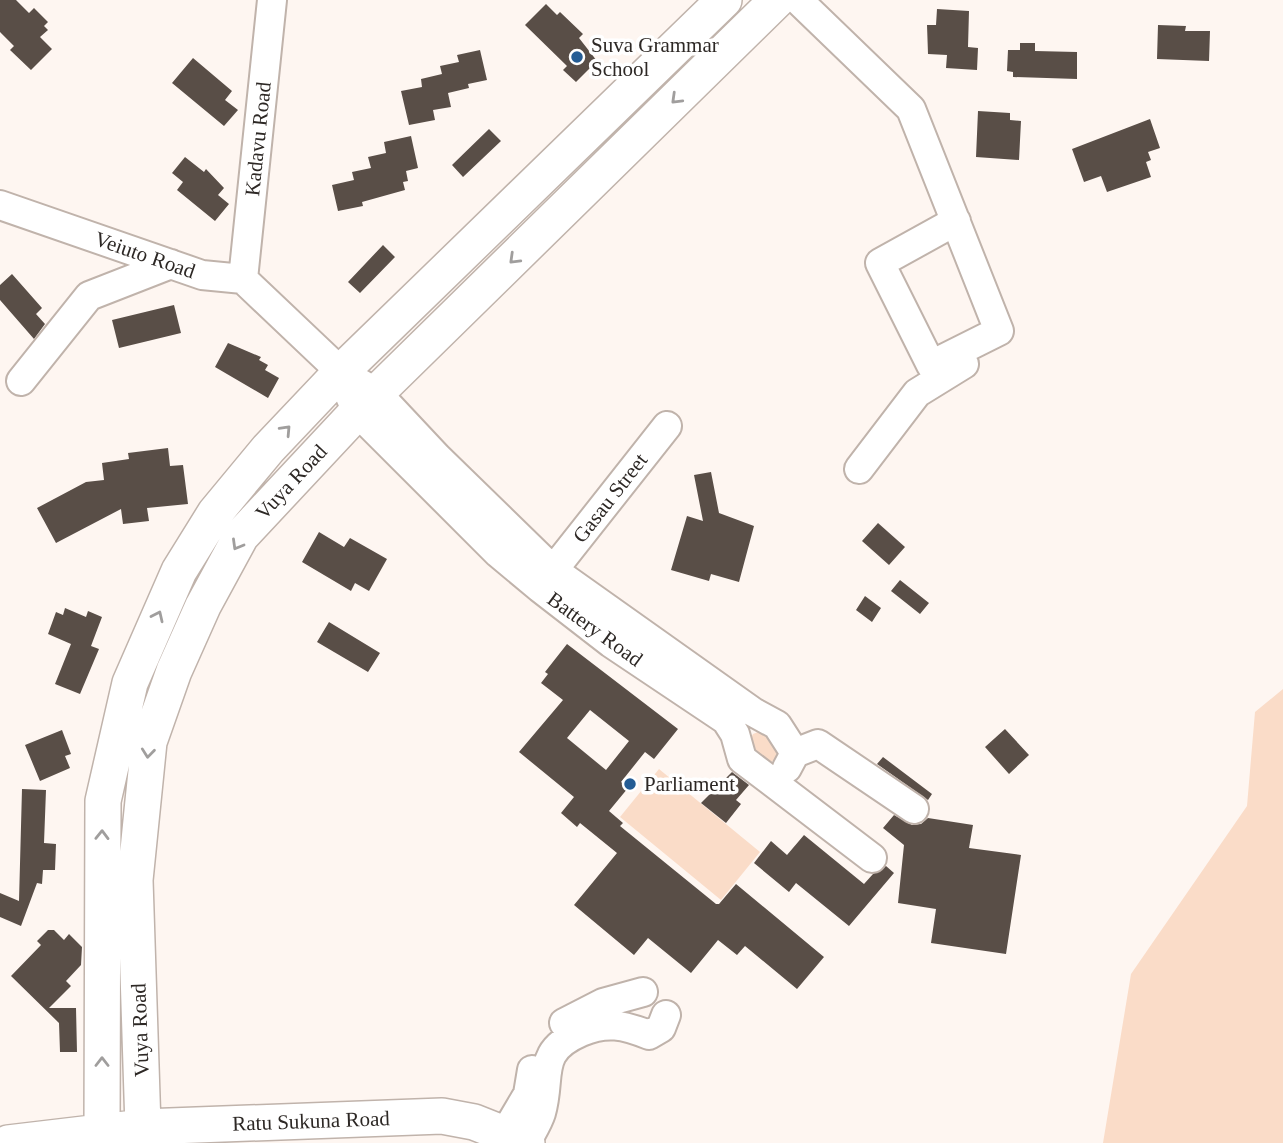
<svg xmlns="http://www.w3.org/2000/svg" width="1283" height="1143" font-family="Georgia,serif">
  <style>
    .green { fill: #fadcc8 }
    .building { fill: #594e47; fill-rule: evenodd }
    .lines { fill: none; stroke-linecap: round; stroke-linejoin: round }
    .minor-casing { stroke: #c0b3ab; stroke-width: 32 }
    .major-casing { stroke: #c0b3ab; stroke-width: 38 }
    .minor { stroke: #fff; stroke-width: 28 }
    .major { stroke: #fff; stroke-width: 35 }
    .oneway { stroke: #a09e9d }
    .poi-dot { fill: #245c94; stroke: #fff; stroke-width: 2.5 }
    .labels { text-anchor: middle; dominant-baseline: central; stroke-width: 7; stroke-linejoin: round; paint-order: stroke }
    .poi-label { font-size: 21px; fill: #2d2825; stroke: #fff; text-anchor: start }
    .street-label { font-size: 21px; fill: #2d2825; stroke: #fff }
  </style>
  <rect width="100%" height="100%" fill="#fef6f1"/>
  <!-- green -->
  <path class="green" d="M1283,689V1143H1103L1131,974L1247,806L1255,712Z
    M763,730L781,749C776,759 773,764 761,764L748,743L753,734Z
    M659,769L760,852L721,900L620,817Z"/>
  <!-- building -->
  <path class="building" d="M0,0H16L29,13L34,8L48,22L44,26L48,30L40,37L52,49L31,70L10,50L14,46L0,32Z
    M546,4L557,15L560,12L583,34L579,38L597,61L576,82L563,70L567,66L525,25Z
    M937,9L969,11L968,47L978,48L977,70L946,68L947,55L928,54L927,25H936Z
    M1158,25L1186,26L1185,31H1210L1209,61L1157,59Z
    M1020,43H1035V51L1077,52V79L1013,77V72L1007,71L1008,50H1020Z
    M480,50L487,80L468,84L469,88L448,93L451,107L433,110L435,120L409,125L401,91L422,87L421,79L442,74L440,66L459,62L457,55Z
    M193,58L232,91L225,100L238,110L224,126L172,83Z
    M978,111L1010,113V120L1021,121L1019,160L976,157Z
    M1150,119L1160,148L1148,152L1151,160L1146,162L1151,177L1107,192L1101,176L1084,182L1072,149Z
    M489,129L501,141L463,177L452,165Z
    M411,136L418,168L406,171L408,181L403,182L405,190L362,202L363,206L338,211L332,185L354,180L352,172L371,168L368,157L386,153L384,142Z
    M185,157L204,172L206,169L224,188L218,195L229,204L215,221L177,190L183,182L172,173Z
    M383,245L395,257L360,293L348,282Z
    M12,274L42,308L36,314L45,324L34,339L0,300V285Z
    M174,305L181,333L119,348L112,320Z
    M228,343L261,357L259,360L268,365L265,370L279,378L268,398L215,367Z
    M168,448L170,466L183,465L188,504L147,508L149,521L123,524L121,509L56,543L37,508L86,482L104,480L102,463L129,459L128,453Z
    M711,472L719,513L754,526L739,582L711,574L709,581L671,570L687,516L703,521L694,475Z
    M878,523L905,547L889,565L862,541Z
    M319,532L344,547L350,538L387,559L369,591L355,583L351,591L302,562Z
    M900,580L929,603L920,614L891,591Z
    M865,596L881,608L872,622L856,610Z
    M65,608L86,617L88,611L102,617L91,646L99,649L80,694L55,684L71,644L48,634L56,612L63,615Z
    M329,622L380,653L368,672L317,642Z
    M567,644L678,729L654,759L645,752L621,782L628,788L609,811L623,823L620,826L716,904H719L736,884L824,957L797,989L745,946L737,955L718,940L691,973L648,938L634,955L574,905L617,853L580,823L577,827L561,813L574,797L519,752L563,700L541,683L548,674L545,672ZM590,710L629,741L606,770L567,738Z
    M1005,729L1029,755L1009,774L985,747Z
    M62,730L71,754L65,756L70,768L40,781L25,745Z
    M883,757L932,794L928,800L877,764Z
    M732,772L749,785L736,800L741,804L726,823L701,803Z
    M22,789L46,790L44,843L56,844L55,870H43L42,884L37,883L21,926L0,917V893L19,901Z
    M894,815L912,825L921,824L928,818L973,825L969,848L1021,855L1006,954L931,943L936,909L898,903L904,845L883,828Z
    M804,835L864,884L873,874L886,866L894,873L849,926L796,883L789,892L754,863L771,841L787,855Z
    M48,930H54L64,940L69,934L82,947L81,965L66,981L71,986L49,1008H76L77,1052H60L59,1023L11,976L41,945L37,941Z"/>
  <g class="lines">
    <defs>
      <path id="minor" d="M798,0L911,109L999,331L931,365L880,263L956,221
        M0,205L202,275L243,279L341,372L377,393L437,457L553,570L753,712L777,725L795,753
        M243,279L272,0
        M21,381L89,296L171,264
        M349,394L357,412L498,553L540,588L611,643L726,720L735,734L742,759L872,858
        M859,469L917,393L964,364
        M543,583L667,426
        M787,768L795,753L818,744L914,809
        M564,1023L603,1003L643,992
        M505,1133L528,1094L532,1070
        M526,1143C531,1133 538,1123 541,1113C552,1075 535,1052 581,1032C607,1021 624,1025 649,1035L661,1028L666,1015"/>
      <path id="major" d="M143,1127L135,880L149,742L174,671L203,606L241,536L357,412L777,0
        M102,1130L103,801L130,683L179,571L215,513L268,449L341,372L724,0
        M8,1143L143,1127L442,1116L474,1122L527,1143"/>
    </defs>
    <!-- minor casing -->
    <use href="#minor" class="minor-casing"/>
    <!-- major casing -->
    <use href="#major" class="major-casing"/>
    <!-- minor -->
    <use href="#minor" class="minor"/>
    <!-- major -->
    <use href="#major" class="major"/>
  </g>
  <!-- one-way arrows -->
  <defs><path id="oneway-chevron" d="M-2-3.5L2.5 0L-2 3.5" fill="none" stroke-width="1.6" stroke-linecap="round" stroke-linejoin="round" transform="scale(1.75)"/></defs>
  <g class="oneway">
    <use href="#oneway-chevron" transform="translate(676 99) rotate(136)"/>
    <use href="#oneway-chevron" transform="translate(514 259) rotate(136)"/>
    <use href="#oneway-chevron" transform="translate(286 430) rotate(-47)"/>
    <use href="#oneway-chevron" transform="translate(237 545) rotate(120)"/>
    <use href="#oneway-chevron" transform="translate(158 616) rotate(-65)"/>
    <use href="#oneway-chevron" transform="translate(148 753) rotate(96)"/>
    <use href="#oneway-chevron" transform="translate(102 835) rotate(-89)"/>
    <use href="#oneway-chevron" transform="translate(102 1062) rotate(-90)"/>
  </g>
  <!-- markers -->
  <g class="poi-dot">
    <circle cx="577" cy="57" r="7"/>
    <circle cx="630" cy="784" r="7"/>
  </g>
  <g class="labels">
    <!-- poi labels -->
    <g class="poi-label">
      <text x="591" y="45">Suva Grammar<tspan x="591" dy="24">School</tspan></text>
      <text x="644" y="784">Parliament</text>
    </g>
    <!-- street labels -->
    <g class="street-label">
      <text transform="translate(258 139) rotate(-84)">Kadavu Road</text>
      <text transform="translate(145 255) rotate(19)">Veiuto Road</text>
      <text transform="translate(291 482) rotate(-47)">Vuya Road</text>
      <text transform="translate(610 498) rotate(-52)">Gasau Street</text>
      <text transform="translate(595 629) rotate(36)">Battery Road</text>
      <text transform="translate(140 1030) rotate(-92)">Vuya Road</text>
      <text transform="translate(311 1121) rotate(-2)">Ratu Sukuna Road</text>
    </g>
  </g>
</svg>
